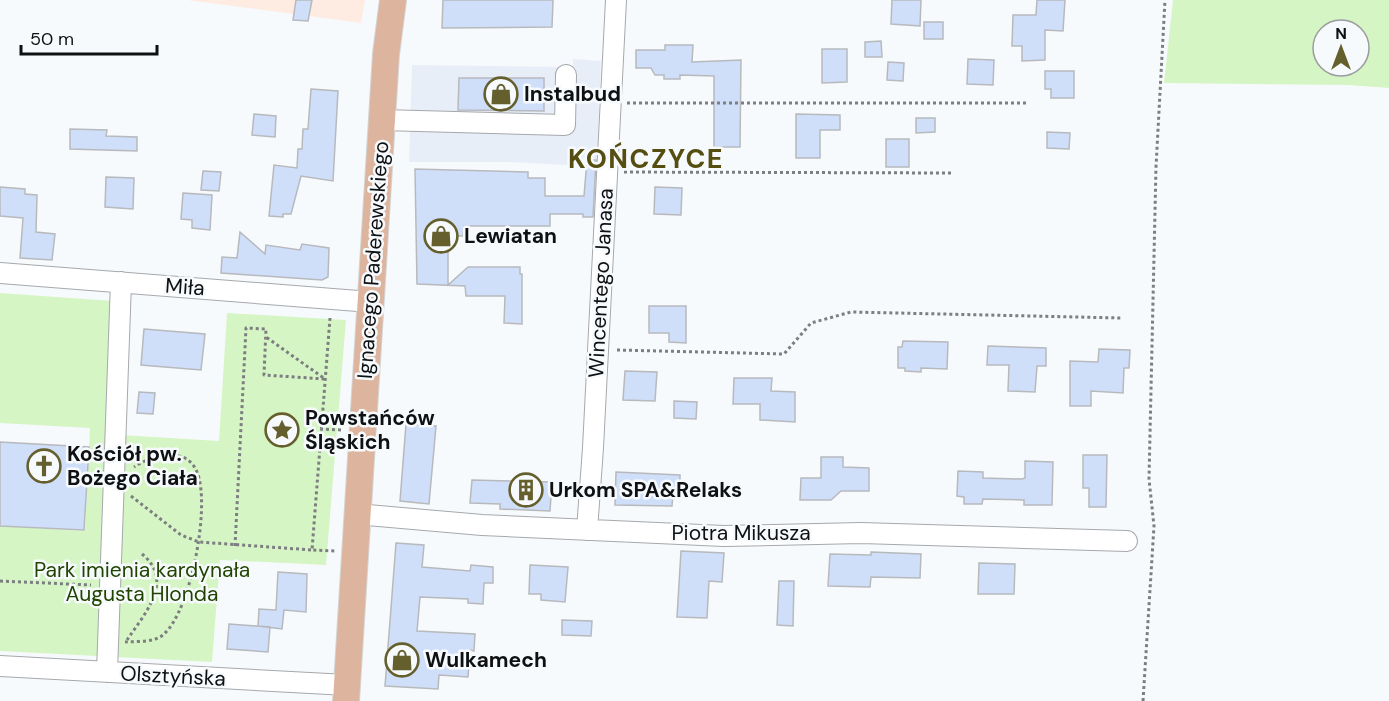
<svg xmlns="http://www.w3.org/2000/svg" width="1389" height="701" font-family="'DM Sans',sans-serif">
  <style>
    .built { fill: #e8eef8 }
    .industrial { fill: #feebe2 }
    .green { fill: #d6f5c5; fill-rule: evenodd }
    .building { fill: #d0dff9; stroke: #b7b9bd; stroke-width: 1.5 }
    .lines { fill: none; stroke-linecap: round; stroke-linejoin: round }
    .minor-casing { stroke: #a6a8ac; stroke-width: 22 }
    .major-casing { stroke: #d4d4d4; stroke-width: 28 }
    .path { stroke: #7c7e80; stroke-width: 3; stroke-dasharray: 3 3; stroke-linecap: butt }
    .minor { stroke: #fff; stroke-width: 20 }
    .major { stroke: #ddb49d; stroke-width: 26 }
    .labels { text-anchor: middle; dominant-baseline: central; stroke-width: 5; stroke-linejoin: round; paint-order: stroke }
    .poi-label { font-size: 21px; font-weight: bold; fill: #0f1011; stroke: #f7fafd; text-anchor: start }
    .street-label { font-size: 21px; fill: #0f1011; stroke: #f7fafd }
    .park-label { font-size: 21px; fill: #214500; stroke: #f7fafd }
    .district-label { font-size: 27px; font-weight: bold; letter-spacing: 1.5px; fill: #554e10; stroke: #f7fafd }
  </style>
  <rect width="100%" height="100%" fill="#f7fafd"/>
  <!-- built -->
  <path class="built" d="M573,59L601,61L597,159L568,158L567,165L510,162H409L412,65L573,67Z"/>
  <!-- industrial -->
  <path class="industrial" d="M187,0H365L361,23Z"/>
  <!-- green -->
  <path class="green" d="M1173,0H1389V88L1348,85L1164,83ZM1323,30H1359V66H1323Z
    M0,293L127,302L121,435L219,441L227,313L346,320L326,565L220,560L212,662L0,651V526L85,531L90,428L0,423Z"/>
  <!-- building -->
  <path class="building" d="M296,0H312L308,21L293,20Z
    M443,0H553L552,27L442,28Z
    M892,0H921L920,26L891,24Z
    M1037,0H1065L1063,31L1045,30V60L1022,61V46H1012L1013,15H1036Z
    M924,22H943V39H924Z
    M881,41L882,57H865V42Z
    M665,45H693L692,62L741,60L740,147H714V76L680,75V79H664V75H655L651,68H636V50H665Z
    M822,49H847V82L822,83Z
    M968,59L994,60L993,85L967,84Z
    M888,62L904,63L903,81L887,80Z
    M1045,71H1074V98H1051V89H1045Z
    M459,78H544V111L458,110Z
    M311,89L338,91L333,181L301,176L291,214H283V217L269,216L274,165L297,168L298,149H302L303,129H308Z
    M254,114L276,116L275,137L252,135Z
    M796,114L840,115V130H820V158H796Z
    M916,118H935V132L916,133Z
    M70,129L107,130L106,136L137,137V151L70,149Z
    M1047,132L1070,133L1069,149L1047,148Z
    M886,139H909V167H886Z
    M587,160H596L593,217H583V214H550V226H464L463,236H448V285L468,267H520V274H522V324L504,323L505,296H466L465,286L417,284L415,169L528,172V178H545V196H584Z
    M203,171L221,172L219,191L201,190Z
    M106,177L134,178L133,209L105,207Z
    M0,187L25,189V194L37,195L36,232L55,234L52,260L20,258L23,218L0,216Z
    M655,187L682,188L681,215L654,214Z
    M183,193L212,195L210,230L192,228V220L181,219Z
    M240,232L265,254L266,245L300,250L302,244L329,248L328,277L322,280L221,273L222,257L237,258Z
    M649,306H686V343L669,342V333H649Z
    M144,329L205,334L201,370L141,365Z
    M903,341L948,342L947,369L921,368V372L905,371V368H898V347H902Z
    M988,346L1046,348V366H1037L1035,392L1008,391L1009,365H987Z
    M1099,349L1130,350L1129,368H1124L1123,393L1091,391V406H1070V361L1098,362Z
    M625,371L657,372L655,401L623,400Z
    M734,378H772L771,391L795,392V422L760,420V404H733Z
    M139,392L155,393L153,414L137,413Z
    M674,401L697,402L696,419L674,418Z
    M406,424L436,426L429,504L400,501Z
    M0,442L89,447L84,530L0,526Z
    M1083,455H1107L1106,507H1089V488H1083Z
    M821,457H843V467L869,468V491H841L831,500H800L801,478H821Z
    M1025,461L1053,462L1052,505H1024V500L983,499L982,504H964V497L957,496L958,471L983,472V478L1022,479L1025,478Z
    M616,472L680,475V493H673L672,506L615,505Z
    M472,480L552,482L550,511L500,509V504L470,503Z
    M396,543L424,545L422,567L470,571L471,565L493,567V583H484L483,604L468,603V599L420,597L417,631L475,634L474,651L470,650L468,677L439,675L438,689L385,686Z
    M681,551L724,553L722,582L709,581L707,618L677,617Z
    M871,552L921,554L920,578L871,577L870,587L828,586L830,554L871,555Z
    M979,563L1015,564L1014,594H978Z
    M530,565L568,567L565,602L541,600V594H529Z
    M278,572L307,574L306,612L284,610L282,629L258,626L259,609L276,610Z
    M779,581H794L793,626L777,625Z
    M562,620L592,621L591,636L562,635Z
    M229,624L270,627L268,652L227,649Z"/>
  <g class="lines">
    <defs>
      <path id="minor" d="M382,120L565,125L566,75
        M0,273L371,302
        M356,514L482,525L724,536L861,533L1127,541
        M587,530L593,448L616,0
        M0,666L347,685
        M107,672L121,282"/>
      <path id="major" d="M346,701L386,54L393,0"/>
    </defs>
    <!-- minor casing -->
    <use href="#minor" class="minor-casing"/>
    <!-- major casing -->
    <use href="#major" class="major-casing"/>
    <!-- path -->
    <path class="path" d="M627,103H1029
      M624,172L952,173
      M330,318L312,550L335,551
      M617,350L784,354L811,323L851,312L1121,318
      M320,429L341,430
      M131,496L181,535L199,542L312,550
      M235,546L246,328L266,329L264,375L325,379L266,337
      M0,581L91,585
      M127,640C145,613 175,581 142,554
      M125,642C138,641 155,643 164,634C191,610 211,505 197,472C186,445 152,455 134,467
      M1143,701L1154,526L1149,479L1156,167L1165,0"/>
    <!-- minor -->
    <use href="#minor" class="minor"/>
    <!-- major -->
    <use href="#major" class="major"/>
  </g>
  <!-- icons -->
  <defs>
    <symbol id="shop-ring" viewBox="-11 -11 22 22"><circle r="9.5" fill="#f7fafd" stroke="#645f2c" stroke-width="1.5"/><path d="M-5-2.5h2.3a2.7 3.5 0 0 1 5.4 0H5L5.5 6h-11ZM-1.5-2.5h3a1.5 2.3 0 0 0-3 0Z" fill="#645f2c"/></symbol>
    <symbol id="sight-ring" viewBox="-11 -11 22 22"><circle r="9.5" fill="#f7fafd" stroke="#645f2c" stroke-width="1.5"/><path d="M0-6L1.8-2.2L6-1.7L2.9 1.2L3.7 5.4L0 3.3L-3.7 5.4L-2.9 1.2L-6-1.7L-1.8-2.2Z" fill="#645f2c"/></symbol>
    <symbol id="church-ring" viewBox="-11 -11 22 22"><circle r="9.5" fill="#f7fafd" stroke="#645f2c" stroke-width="1.5"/><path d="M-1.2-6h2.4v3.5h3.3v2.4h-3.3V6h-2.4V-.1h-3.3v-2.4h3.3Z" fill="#645f2c"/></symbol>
    <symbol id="building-ring" viewBox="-11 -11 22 22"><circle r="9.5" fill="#f7fafd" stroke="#645f2c" stroke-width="1.5"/><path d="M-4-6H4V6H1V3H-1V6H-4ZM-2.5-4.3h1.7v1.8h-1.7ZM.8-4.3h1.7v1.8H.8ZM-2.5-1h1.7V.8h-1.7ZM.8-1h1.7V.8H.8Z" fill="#645f2c"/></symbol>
  </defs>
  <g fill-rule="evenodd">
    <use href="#shop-ring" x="482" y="75" width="38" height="38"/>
    <use href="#shop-ring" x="422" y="217" width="38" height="38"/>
    <use href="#sight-ring" x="263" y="411" width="38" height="38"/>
    <use href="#church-ring" x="25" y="447" width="38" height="38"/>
    <use href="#building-ring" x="507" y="471" width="38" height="38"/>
    <use href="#shop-ring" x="383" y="641" width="38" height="38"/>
  </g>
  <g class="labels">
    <!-- poi labels -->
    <g class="poi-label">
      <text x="524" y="94">Instalbud</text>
      <text x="464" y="236">Lewiatan</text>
      <text x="305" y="418">Powstańców<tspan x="305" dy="24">Śląskich</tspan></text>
      <text x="67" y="454">Kościół pw.<tspan x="67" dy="24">Bożego Ciała</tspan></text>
      <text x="549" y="490">Urkom SPA&amp;Relaks</text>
      <text x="425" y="660">Wulkamech</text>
    </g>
    <!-- street labels -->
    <g class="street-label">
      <text transform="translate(373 260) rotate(-86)">Ignacego Paderewskiego</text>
      <text transform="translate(601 283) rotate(-87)">Wincentego Janasa</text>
      <text transform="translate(185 287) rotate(4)">Miła</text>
      <text x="741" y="533">Piotra Mikusza</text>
      <text transform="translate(173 676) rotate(3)">Olsztyńska</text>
    </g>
    <!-- park labels -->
    <g class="park-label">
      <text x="142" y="570">Park imienia kardynała<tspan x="142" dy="24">Augusta Hlonda</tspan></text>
    </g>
    <!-- district labels -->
    <g class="district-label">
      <text x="646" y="158">KOŃCZYCE</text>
    </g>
  </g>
  <!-- north arrow -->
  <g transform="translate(1341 48)"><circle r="28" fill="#f7fafd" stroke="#9a9c9f" stroke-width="1.5"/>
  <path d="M0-4.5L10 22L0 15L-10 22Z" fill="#645f2c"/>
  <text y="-9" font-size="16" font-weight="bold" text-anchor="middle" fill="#0f1011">N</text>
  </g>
  <!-- scale -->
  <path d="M21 45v9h136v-9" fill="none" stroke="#0f1011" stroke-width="3"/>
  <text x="30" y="45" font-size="18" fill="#0f1011" stroke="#f7fafd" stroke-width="4.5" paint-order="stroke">50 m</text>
</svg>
